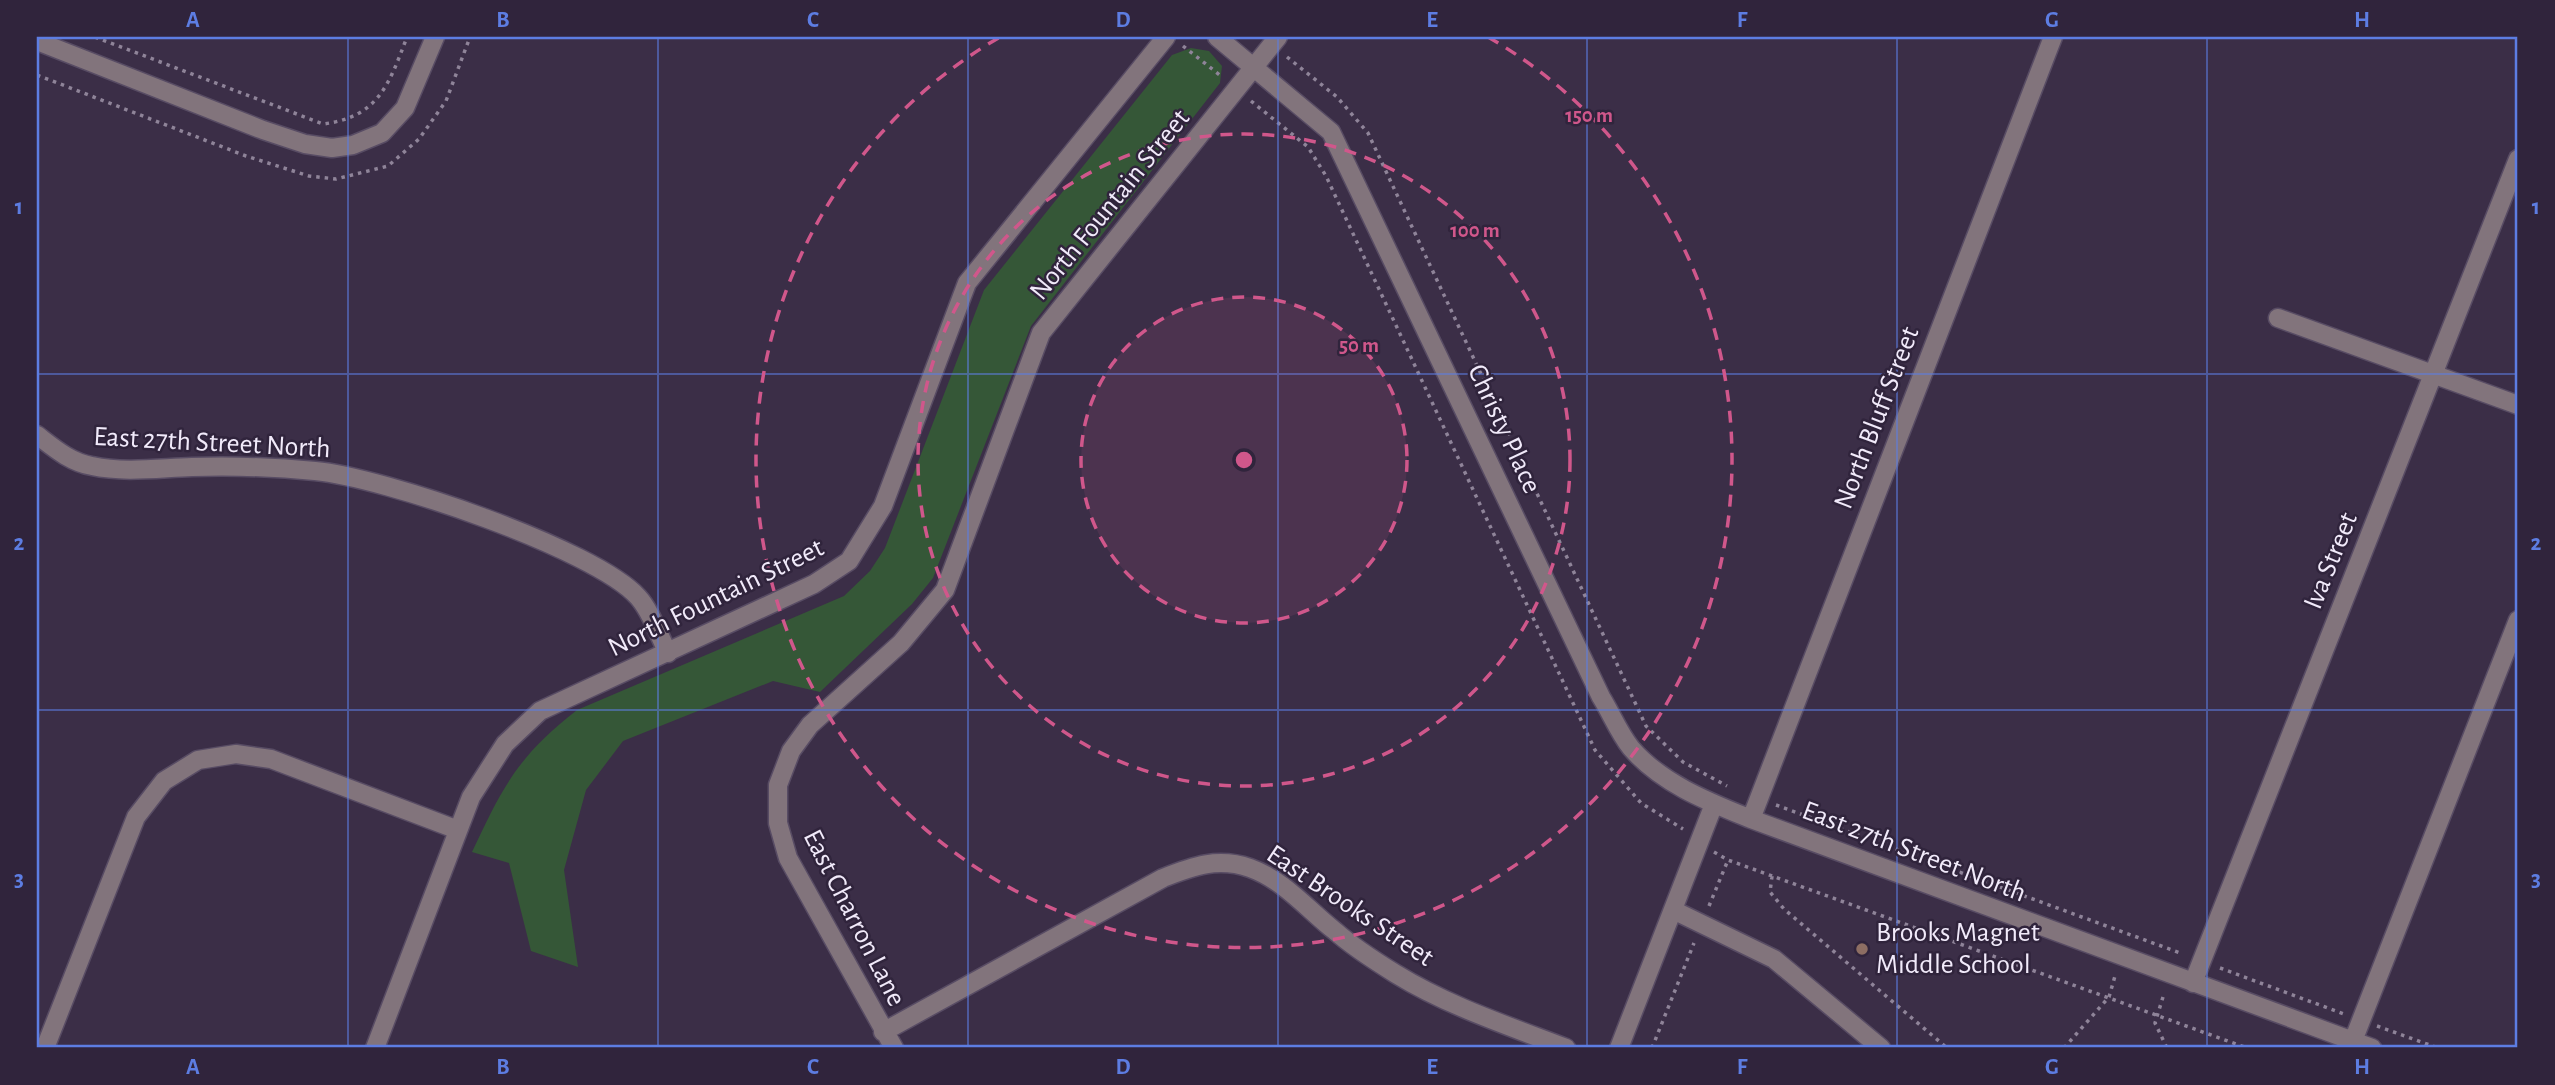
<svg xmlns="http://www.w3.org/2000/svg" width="2555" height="1085" font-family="'Alegreya Sans',sans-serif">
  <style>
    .green { fill: #355737 }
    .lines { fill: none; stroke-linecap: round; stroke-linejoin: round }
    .minor-casing { stroke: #584c64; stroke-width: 21 }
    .path { stroke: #8f8499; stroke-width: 3.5; stroke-dasharray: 3.5 5; stroke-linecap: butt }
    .minor { stroke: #82747c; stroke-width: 18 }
    .grid { fill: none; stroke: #5d7de2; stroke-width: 2; stroke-opacity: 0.55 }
    .ring { fill: none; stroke: #d0578b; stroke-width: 3.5; stroke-dasharray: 12 9 }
    .education-dot { fill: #8d6e63; stroke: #30243c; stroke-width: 2.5 }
    .labels { text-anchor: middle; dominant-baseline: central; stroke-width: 5; stroke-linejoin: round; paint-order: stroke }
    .street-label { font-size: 28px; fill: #f1eafa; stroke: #30243c }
    .poi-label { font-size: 28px; fill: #f1eafa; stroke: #30243c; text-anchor: start }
    .centre { fill: #d0578b; stroke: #30243c; stroke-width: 3.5 }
    .ring-label { font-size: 21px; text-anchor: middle; font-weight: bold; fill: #d0578b; stroke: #30243c; stroke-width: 5; stroke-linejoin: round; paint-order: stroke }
    .neatline { fill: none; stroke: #5d7de2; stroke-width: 2.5 }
    .grid-label { font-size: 23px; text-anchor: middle; font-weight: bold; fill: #5d7de2 }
  </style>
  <rect width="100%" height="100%" fill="#3b2e47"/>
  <!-- green -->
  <path class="green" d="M1191,48L1209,51L1222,66L1220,83L1031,326L933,578L912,604L820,692L773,681L623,741L586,790L564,870L578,967L531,951L509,863L472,852C503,786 518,756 577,710L844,596L870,571L885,548L984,290L1172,55Z"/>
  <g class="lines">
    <defs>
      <path id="minor" d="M1217,37L1331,132L1601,697C1611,713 1619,733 1631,748C1662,784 1709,802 1751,819L2372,1048
        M37,41L263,130L305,144L332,148L353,145L382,133L405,108L435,37
        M2278,318L2518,405
        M37,435C54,448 70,462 92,466C125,473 159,468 192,467C232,466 275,467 315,471C382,477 595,549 638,597C651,611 659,636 668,653
        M1751,819L2053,37
        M1673,910L1774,959L1881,1048
        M2193,983L2518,159
        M883,1032L1163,878C1193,866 1218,857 1250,868C1284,880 1308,910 1335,931C1353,947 1375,961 1396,974C1448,1006 1509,1026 1566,1048
        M2353,1041L2518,620
        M45,1048L136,817L164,781L198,760L236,754L271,759L458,830
        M375,1048L471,797L505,744L540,711L814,584L849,561L883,506L967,283L1166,37
        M894,1048L788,858L778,823V785L791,751L810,725L901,643L945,590L1041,333L1278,37
        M1619,1048L1714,804"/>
    </defs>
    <!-- minor casing -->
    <use href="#minor" class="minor-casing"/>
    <!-- path -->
    <path class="path" d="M95,37L323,124C379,117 389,84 407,37
      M1183,46L1221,76
      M1287,57L1337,97L1368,133L1646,726L1683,762L1727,786
      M37,75L246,156L309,176L336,179L388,166L419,139L446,101L470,37
      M1251,101L1308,147L1326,176L1595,750L1641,803L1683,829
      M1776,805L2183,954
      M1714,852L1728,860L2247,1048
      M1772,876L1770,892L1784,909L1947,1048
      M1709,906L1728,860
      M2220,968L2344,1014
      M2163,997L2155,1023L2167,1048
      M2377,1026L2438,1048
      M1652,1048L1694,943
      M2064,1048L2109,997L2115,976"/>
    <!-- minor -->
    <use href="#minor" class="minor"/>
  </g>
  <!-- grid -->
  <path class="grid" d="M348,37V1048M658,37V1048M968,37V1048M1278,37V1048M1587,37V1048M1897,37V1048M2207,37V1048M37,374H2518M37,710H2518"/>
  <!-- distance rings -->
  <circle cx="1244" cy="460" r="163" fill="#d0578b" fill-opacity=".12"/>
  <g class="ring">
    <circle cx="1244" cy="460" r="163"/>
    <circle cx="1244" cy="460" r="326"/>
    <path d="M1488 37A488 488 0 1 1 1000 37"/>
  </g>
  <!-- markers -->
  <circle class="education-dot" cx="1862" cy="949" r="7"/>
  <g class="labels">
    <!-- street labels -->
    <g class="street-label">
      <text transform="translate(1110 205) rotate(-51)">North Fountain Street</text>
      <text transform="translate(1877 418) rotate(-69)">North Bluff Street</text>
      <text transform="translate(1504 429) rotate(65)">Christy Place</text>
      <text transform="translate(212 443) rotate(3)">East 27th Street North</text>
      <text transform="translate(2331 561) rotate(-68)">Iva Street</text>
      <text transform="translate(716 598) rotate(-26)">North Fountain Street</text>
      <text transform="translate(1914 852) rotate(21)">East 27th Street North</text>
      <text transform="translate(1350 906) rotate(34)">East Brooks Street</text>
      <text transform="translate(854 918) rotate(63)">East Charron Lane</text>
    </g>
    <!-- poi labels -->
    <g class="poi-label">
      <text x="1876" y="933">Brooks Magnet<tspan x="1876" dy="32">Middle School</tspan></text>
    </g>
  </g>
  <circle cx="1244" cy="460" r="10" class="centre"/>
  <g class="ring-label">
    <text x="1589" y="122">150 m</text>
    <text x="1475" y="237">100 m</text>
    <text x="1359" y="352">50 m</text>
  </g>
  <!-- border -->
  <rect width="2555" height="1085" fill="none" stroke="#30243c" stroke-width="77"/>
  <rect x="38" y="38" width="2478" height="1008" class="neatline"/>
  <g class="grid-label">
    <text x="193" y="27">A</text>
    <text x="503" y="27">B</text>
    <text x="813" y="27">C</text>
    <text x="1123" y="27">D</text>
    <text x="1432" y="27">E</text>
    <text x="1742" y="27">F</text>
    <text x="2052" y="27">G</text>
    <text x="2362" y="27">H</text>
    <text x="19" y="214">1</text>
    <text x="2536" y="214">1</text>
    <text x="19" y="550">2</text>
    <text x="2536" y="550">2</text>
    <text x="19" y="886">3</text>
    <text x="2536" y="886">3</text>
    <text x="193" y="1074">A</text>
    <text x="503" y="1074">B</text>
    <text x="813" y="1074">C</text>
    <text x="1123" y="1074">D</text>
    <text x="1432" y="1074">E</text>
    <text x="1742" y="1074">F</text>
    <text x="2052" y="1074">G</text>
    <text x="2362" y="1074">H</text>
  </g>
</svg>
